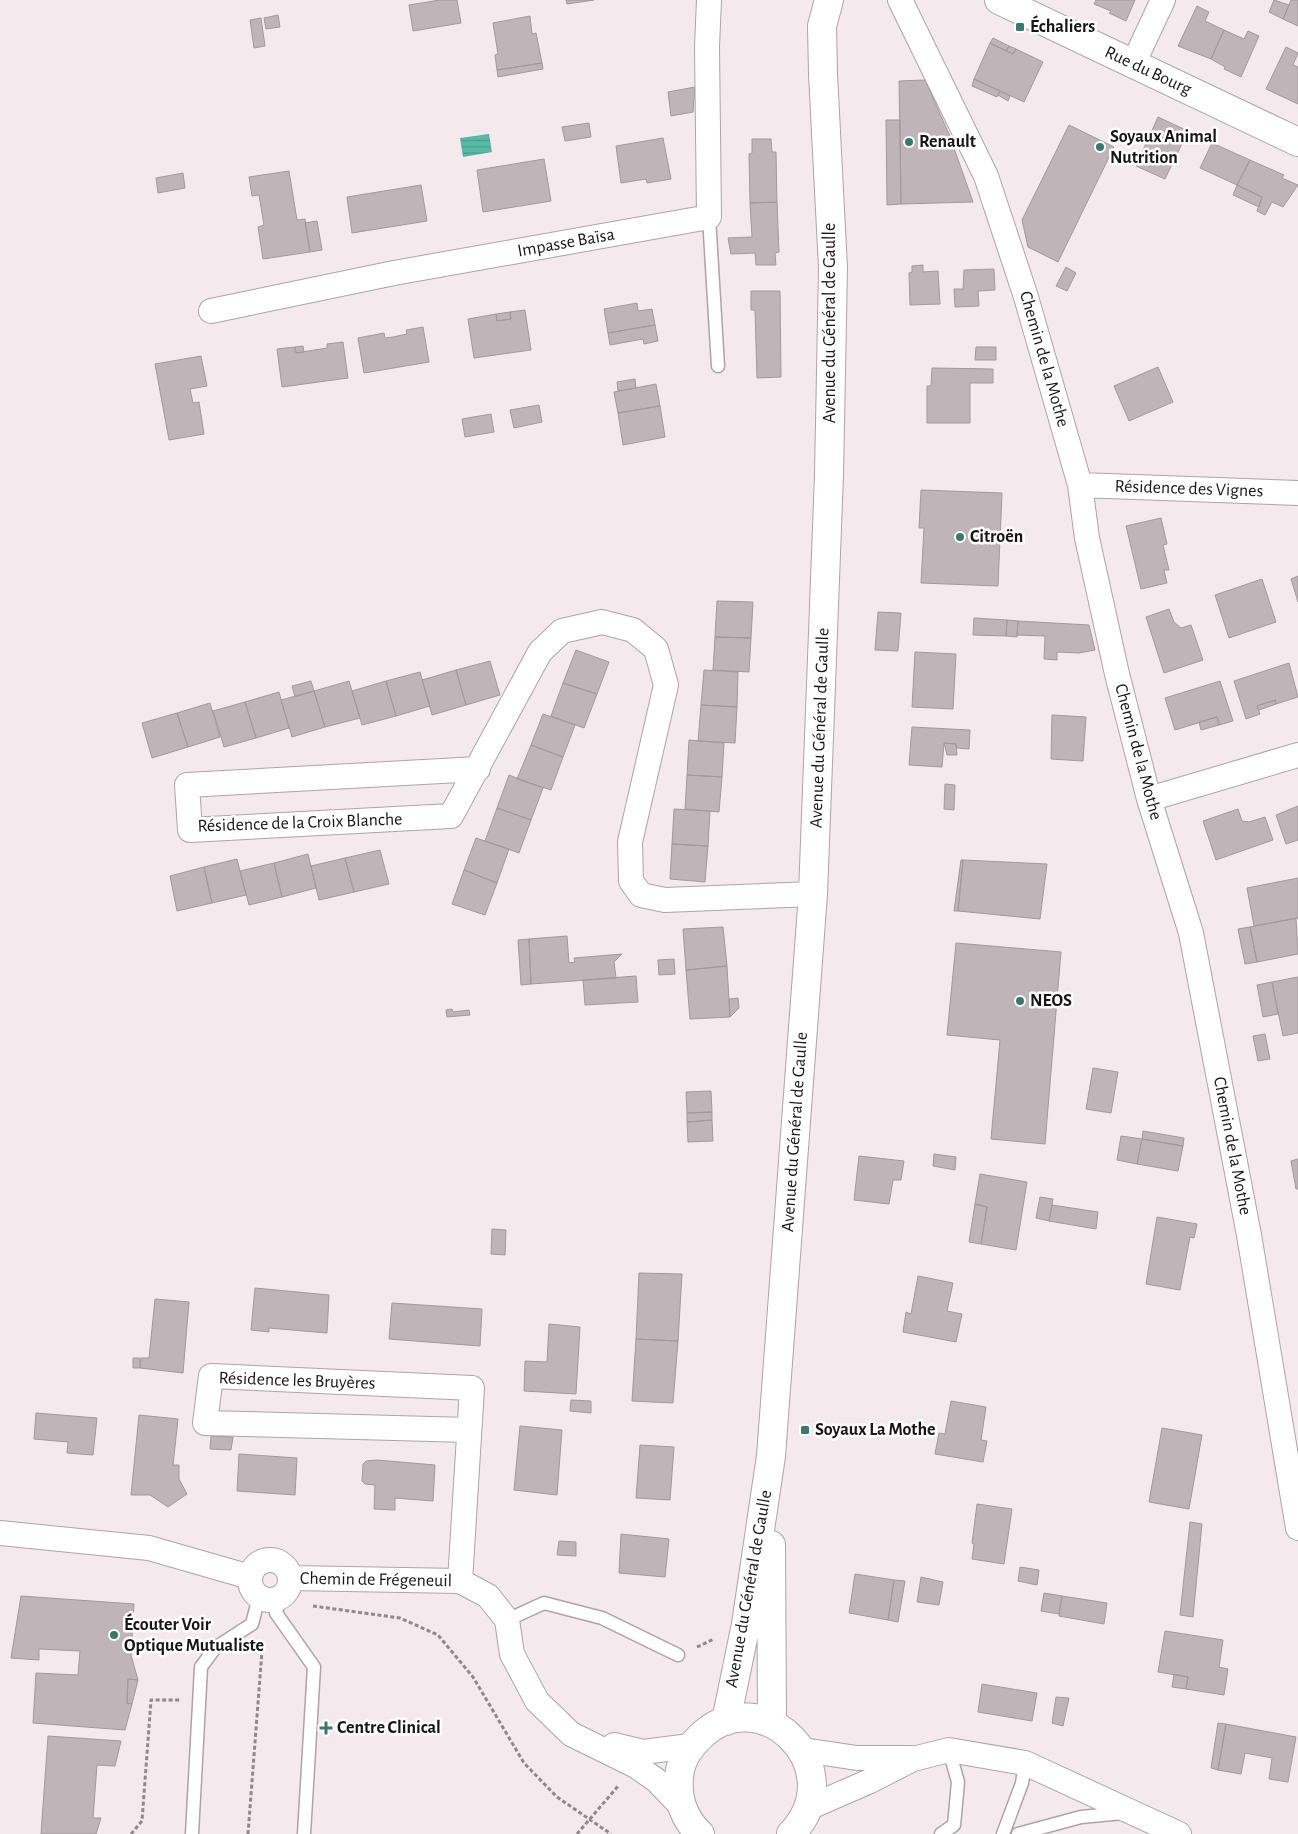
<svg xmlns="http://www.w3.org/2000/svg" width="1298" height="1834" font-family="'Alegreya Sans',sans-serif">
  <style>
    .water { fill: url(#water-rules) }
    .building { fill: #bfb5b9; stroke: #a3999d }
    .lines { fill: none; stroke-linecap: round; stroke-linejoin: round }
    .lane-casing { stroke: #aea4a8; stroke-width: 15 }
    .street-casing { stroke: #aea4a8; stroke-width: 26 }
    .secondary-casing { stroke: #aea4a8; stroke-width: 30 }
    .path { stroke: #90888a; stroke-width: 3; stroke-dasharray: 4 2.5; stroke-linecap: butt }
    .lane { stroke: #fff; stroke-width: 12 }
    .street { stroke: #fff; stroke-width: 24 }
    .secondary { stroke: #fff; stroke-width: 28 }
    .poi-dot { fill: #367a6c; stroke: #fff; stroke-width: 2 }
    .labels { text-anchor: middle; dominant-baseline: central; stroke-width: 5; stroke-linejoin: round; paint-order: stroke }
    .poi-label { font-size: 18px; font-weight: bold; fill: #191516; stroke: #fff; text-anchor: start }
    .street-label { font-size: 18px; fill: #191516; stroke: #fff }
  </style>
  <defs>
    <pattern id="water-rules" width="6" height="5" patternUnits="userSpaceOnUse" patternTransform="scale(1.25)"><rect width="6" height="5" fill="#56b9a6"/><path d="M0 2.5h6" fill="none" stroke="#4a9e8e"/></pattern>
  </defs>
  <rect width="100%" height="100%" fill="#f4e9ec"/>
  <!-- water -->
  <path class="water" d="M489,134L492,152L463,157L460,138Z"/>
  <!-- building -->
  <path class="building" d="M440,0H457L461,23L413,31L409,5Z
    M566,0H594L567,4Z
    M1096,0H1135L1126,21L1109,13L1111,11L1094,4Z
    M1274,0L1289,5L1283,19L1269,12Z
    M1291,0H1298V26L1283,19Z
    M1197,6L1209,12L1205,21L1224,30L1211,59L1178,46Z
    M278,15L280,27L266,29L264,18Z
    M530,16L532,34L536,33L542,63L497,70L495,55L498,54L493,23Z
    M261,18L265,46L254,48L250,20Z
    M1224,30L1244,39L1248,31L1259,36L1241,77L1224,69L1225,67L1211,59Z
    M993,38L1009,46L1006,51L990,43Z
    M990,43L1013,54L1016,49L1043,62L1024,102L974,79Z
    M1009,46L1016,49L1013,54L1006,51Z
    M1286,47L1298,53L1293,65L1298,67V104L1266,89Z
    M542,63L543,69L498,77L497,70Z
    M974,79L1000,91L997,97L972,86Z
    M925,80L949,134L973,202L901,204L899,81Z
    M695,87L693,112L671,116L668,92Z
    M1000,91L1010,96L1008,101L998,95Z
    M1158,117L1188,131L1165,179L1136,166Z
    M886,120H900L901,204L887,205Z
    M589,123L591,137L565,141L562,127Z
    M1069,125L1114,147L1058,262L1028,247L1022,220Z
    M663,138L671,179L647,183L646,179L621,183L616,146Z
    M752,139H771L772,152H776L777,202L750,203L749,154L752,153Z
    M1212,143L1250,160L1237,185L1200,168Z
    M544,159L551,201L483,212L477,170Z
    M1250,160L1284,175L1282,178L1298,185L1283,207L1272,202L1265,215L1257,211L1262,197L1237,185Z
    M289,171L297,220L305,219L310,252L263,259L258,227L264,225L259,195L252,196L249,177Z
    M183,173L185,188L158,193L156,178Z
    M421,185L427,221L352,233L347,197Z
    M1237,185L1262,197L1259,207L1233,195Z
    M777,202L779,252L775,253L776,265H756L755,253L731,254L728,238L752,237L750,203Z
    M317,221L322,250L310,252L305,223Z
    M923,265V272L938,271L940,304L910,305L909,273L912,272V266Z
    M1066,267L1076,273L1067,291L1056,286Z
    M994,269L995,290L978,291L979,306L955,307L954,289H963L964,270Z
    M751,291H780L781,377L757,378L755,310H751Z
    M637,303L638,311L652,309L655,325L608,333L604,309Z
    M525,310L531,350L474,358L468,319L496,314L497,321L511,319L510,312Z
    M510,312L511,319L497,321L496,314Z
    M655,325L658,341L644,344L643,339L610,345L608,333Z
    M423,327L429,362L364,373L358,338L384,333L385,338L393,337L407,334L406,330Z
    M343,342L348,378L282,387L277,349L295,347L296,353L327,348V344Z
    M303,346L304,352L296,353L295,347Z
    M976,347H996V360H975Z
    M201,356L207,386L190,389L193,403L199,402L204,434L169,440L155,364Z
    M1158,367L1173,402L1129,421L1114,386Z
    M932,368L993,369V383H970V423H927V386H931Z
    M635,379L636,388L618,391L617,382Z
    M656,384L660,406L618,413L614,392Z
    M539,405L542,422L514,428L510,410Z
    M660,406L665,437L623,445L618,413Z
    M491,414L494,432L465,437L462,419Z
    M921,490L1002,493L998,586L921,583L924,528H919Z
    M1161,518L1167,544L1163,545L1169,570H1164L1167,583L1141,589L1126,526Z
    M1298,576V602L1291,579Z
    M1262,579L1276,622L1229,638L1215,595Z
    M717,601L753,602L751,638L715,637Z
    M1169,609L1174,622L1181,628L1191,625L1203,660L1164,673L1146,617Z
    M878,612L901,613L898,651L875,650Z
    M974,618L1007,620L1006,636L973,635Z
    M1007,620L1018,621L1017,637L1006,636Z
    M1018,621L1089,625L1095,650L1079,653L1057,652V660L1044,659L1045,636L1017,635Z
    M715,637L751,638L749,672L713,670Z
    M576,650L609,662L597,694L563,683Z
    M915,652L956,654L953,709L912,707Z
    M490,661L500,695L466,705L456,670Z
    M1289,663L1298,697L1276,704L1275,700L1257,706L1260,714L1246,719L1234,681Z
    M456,670L466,705L432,715L422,680Z
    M704,670L738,672L737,707L701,705Z
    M420,672L430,706L396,716L386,681Z
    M311,681L314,691L295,697L292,686Z
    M349,681L360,718L325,727L314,691Z
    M386,681L396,716L362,725L352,691Z
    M1220,681L1233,721L1219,725L1217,717L1175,730L1165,698Z
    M563,683L597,694L584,728L551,716Z
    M314,691L325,727L292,737L281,700Z
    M279,692L289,728L256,738L245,702Z
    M1275,700L1276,704L1259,710L1257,706Z
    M245,702L256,738L224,747L213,711Z
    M210,703L220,737L188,747L177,713Z
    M701,705L737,707L735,743L698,741Z
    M177,713L188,747L152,758L142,723Z
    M543,714L575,725L563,757L531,745Z
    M1052,715L1086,717L1083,761L1051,759Z
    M1217,717L1219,725L1201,730L1199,722Z
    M912,727L970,730L969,749L957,748L956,744L944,743L942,767L909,765Z
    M689,740L724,743L722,777L687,775Z
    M944,743L956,744L957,755H947Z
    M531,745L563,757L551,790L517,779Z
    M509,775L543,788L531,820L497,808Z
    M687,775L722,777L719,812L685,809Z
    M945,784L955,785L954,810L944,809Z
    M1298,806V840L1286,844L1276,815Z
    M497,808L531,820L519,853L485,841Z
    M674,809L710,811L708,846L672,844Z
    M1238,809L1242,821L1249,822L1265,817L1273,840L1216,860L1203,821Z
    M476,838L509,849L497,883L464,870Z
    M672,844L708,846L705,882L670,879Z
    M380,850L389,884L354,892L345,858Z
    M308,854L316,888L282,897L274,863Z
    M345,858L354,892L319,900L311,866Z
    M237,859L246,895L212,903L204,867Z
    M961,860H963L958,911H954Z
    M963,860L1047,864L1040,919L958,911Z
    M274,863L282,897L249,905L240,871Z
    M204,867L212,903L177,911L170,876Z
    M464,870L497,883L485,915L452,904Z
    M1298,878V918L1254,926L1247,888Z
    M1296,918L1298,954L1257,962L1250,927Z
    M723,927L727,966L686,970L683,929Z
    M1250,927L1257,962L1245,964L1238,929Z
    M567,936L569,963L575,962L574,958L622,954L614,962L616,978L531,984L529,939Z
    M529,939L531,984L521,985L518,940Z
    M956,943L1061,952L1045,1144L991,1139L1000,1040L947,1035Z
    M674,959L675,974L659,975L658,960Z
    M727,966L730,1017L690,1019L686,970Z
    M636,976L638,1002L585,1005L583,980Z
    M1298,977V1033L1283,1036L1272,982Z
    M1272,982L1278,1014L1263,1017L1257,985Z
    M738,998L739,1008L730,1017L729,999Z
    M452,1009L453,1012L469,1010L470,1015L447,1017L446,1010Z
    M1265,1034L1270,1059L1258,1061L1253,1036Z
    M1093,1068L1118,1072L1111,1113L1086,1109Z
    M711,1091L712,1112L687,1113L686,1092Z
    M712,1112V1120L687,1122V1113Z
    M712,1120L713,1141L688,1142L687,1122Z
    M1143,1131L1184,1138L1183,1146L1142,1139Z
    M1121,1136L1142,1139L1137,1164L1117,1160Z
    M1142,1139L1183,1146L1178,1171L1137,1164Z
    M934,1154L956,1157L955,1170L933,1166Z
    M859,1156L904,1161L901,1180H893L889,1204L854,1200Z
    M1298,1159V1189H1296L1291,1161Z
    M980,1174L1027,1182L1016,1250L981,1244L987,1207L975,1204Z
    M1040,1197L1053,1199L1049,1221L1036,1218Z
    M975,1204L987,1207L981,1244L969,1242Z
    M1052,1205L1098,1212L1096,1229L1049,1221Z
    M1157,1217L1197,1224L1194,1238L1190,1237L1180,1290L1146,1284Z
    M492,1229L506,1230L505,1255L491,1254Z
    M639,1273L682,1274L678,1341L636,1339Z
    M918,1276L953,1283L947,1311L962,1314L956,1342L903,1332L906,1312L911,1314Z
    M255,1288L329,1295L327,1333L269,1328V1332L251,1330Z
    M155,1299L189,1302L183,1373L140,1368L141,1358H149Z
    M392,1303L482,1309L480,1346L389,1339Z
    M549,1324L580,1327L576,1394L524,1391L525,1361L547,1362Z
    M636,1339L678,1341L673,1403L632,1401Z
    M133,1358H140V1368H133Z
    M571,1400L591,1401V1413L570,1411Z
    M951,1401L986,1407L981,1440L987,1441L983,1462L935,1454L939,1433L945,1434Z
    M36,1413L97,1418L93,1455L67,1453L68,1442L34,1439Z
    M139,1415L178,1419L173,1465H179V1479L187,1494L168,1507L150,1495H131Z
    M520,1426L562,1430L557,1495L514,1490Z
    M1162,1428L1202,1435L1189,1509L1149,1502Z
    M211,1436L233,1437L231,1450L210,1449Z
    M640,1445L674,1447L670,1500L636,1498Z
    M239,1454L297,1458L295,1495L237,1491Z
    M377,1460L435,1465L433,1501L395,1498V1510L374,1509L375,1485L365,1484L362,1481L363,1464L366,1461Z
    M977,1504L1012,1509L1004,1564L972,1559L974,1544L972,1543Z
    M1190,1522L1202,1524L1193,1617L1180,1615Z
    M621,1534L669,1539L665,1577L619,1573Z
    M559,1541L576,1542V1556L557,1555Z
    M1020,1567L1039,1570L1037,1585L1018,1581Z
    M855,1574L894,1580L888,1620L849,1613Z
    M921,1577L943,1582L939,1605L917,1602Z
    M894,1580L905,1581L898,1622L888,1620Z
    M1044,1593L1062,1596L1059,1614L1041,1611Z
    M21,1596L134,1604L131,1655L138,1680L128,1679L127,1703L132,1704L125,1730L33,1723L36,1673L78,1675L80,1651L39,1649V1660L11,1658Z
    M1062,1596L1107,1603L1104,1624L1059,1616Z
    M1165,1631L1223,1640L1219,1667L1228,1669L1224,1695L1186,1689L1188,1677L1158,1672Z
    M1174,1674L1188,1677L1186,1689L1172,1687Z
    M128,1679L138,1680L132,1704L127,1703Z
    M982,1684L1037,1693L1032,1721L978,1712Z
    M1056,1697L1069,1698L1063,1726L1052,1723Z
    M1218,1723L1226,1724L1218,1770L1211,1768Z
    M1226,1724L1296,1737L1288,1782L1269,1779L1272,1758L1245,1753L1241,1774L1218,1770Z
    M48,1736L121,1741L115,1766L97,1765L93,1818H101L96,1834H41Z"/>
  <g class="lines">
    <defs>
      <path id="lane" d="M709,217L718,366
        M280,1598L276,1613L314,1667L304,1834
        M507,1620L544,1603L602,1618L678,1655
        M192,1834L201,1667L215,1648L252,1624L259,1597
        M941,1834L954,1825L958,1782L949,1750
        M1003,1834L1022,1783L1025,1763
        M1018,1834L1081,1817L1123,1813"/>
      <path id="street" d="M900,0L986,176L1026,297L1080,485L1087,538L1117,674L1149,799L1191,933L1249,1235L1298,1528
        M1133,64L1163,0
        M211,311L394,273L709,217L707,47L709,0
        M1080,485L1298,493
        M478,769L187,785L190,830L451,816L540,652L562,631L602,622L633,630L656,649L666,685L630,842L631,881L641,895L665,900L813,894
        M1149,799L1298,755
        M0,1533L149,1548L250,1577
        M250 1580a20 20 0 1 1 40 0a20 20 0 1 1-40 0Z
        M291,1578L460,1581L488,1596L507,1620L512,1654L537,1701L571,1734L636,1766L656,1780L682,1807
        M460,1581L472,1388L211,1376L205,1423L469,1430
        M614,1745L643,1752L690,1746
        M803,1750L857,1758H911
        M808,1808L870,1781L913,1759L949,1750L1025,1763L1179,1834"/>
      <path id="secondary" d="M999,0L1298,142
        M771,1545L772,1723
        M726,1721L746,1624L771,1456L813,894L829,475L833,268L823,74L822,26L829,0
        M700,1834C684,1819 677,1798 679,1776C681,1759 689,1748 700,1737C760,1677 854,1768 791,1834"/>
    </defs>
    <!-- lane casing -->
    <use href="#lane" class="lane-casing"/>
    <!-- street casing -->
    <use href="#street" class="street-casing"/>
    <!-- secondary casing -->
    <use href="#secondary" class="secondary-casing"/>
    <!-- path -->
    <path class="path" d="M313,1606L400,1618L438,1635L473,1677L524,1763L557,1797L611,1834
      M697,1647L714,1639
      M131,1834L142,1821L151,1700H180
      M248,1834L262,1651
      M577,1834L619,1785"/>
    <!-- lane -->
    <use href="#lane" class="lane"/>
    <!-- street -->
    <use href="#street" class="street"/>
    <!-- secondary -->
    <use href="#secondary" class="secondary"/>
  </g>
  <!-- markers -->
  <g class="poi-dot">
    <rect x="1015" y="22" width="10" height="10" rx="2.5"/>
    <circle cx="909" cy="142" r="5"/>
    <circle cx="1100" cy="147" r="5"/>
    <circle cx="960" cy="537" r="5"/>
    <circle cx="1020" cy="1001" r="5"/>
    <rect x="800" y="1425" width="10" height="10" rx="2.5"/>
    <circle cx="114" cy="1635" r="5"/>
    <path d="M323.5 1720.5h5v5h5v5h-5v5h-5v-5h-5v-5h5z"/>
  </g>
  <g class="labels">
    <!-- poi labels -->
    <g class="poi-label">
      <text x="1030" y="27">Échaliers</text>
      <text x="1110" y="137">Soyaux Animal<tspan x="1110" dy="21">Nutrition</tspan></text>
      <text x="919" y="142">Renault</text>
      <text x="970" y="537">Citroën</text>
      <text x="1030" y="1001">NEOS</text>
      <text x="815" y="1430">Soyaux La Mothe</text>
      <text x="124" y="1625">Écouter Voir<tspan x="124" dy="21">Optique Mutualiste</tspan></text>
      <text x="337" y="1728">Centre Clinical</text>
    </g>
    <!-- street labels -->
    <g class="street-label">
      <text transform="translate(1148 71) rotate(25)">Rue du Bourg</text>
      <text transform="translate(566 243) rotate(-10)">Impasse Baïsa</text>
      <text transform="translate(830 323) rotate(-90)">Avenue du Général de Gaulle</text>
      <text transform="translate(1044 359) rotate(74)">Chemin de la Mothe</text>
      <text transform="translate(1189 489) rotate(2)">Résidence des Vignes</text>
      <text transform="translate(820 728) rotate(-88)">Avenue du Général de Gaulle</text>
      <text transform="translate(1138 752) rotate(75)">Chemin de la Mothe</text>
      <text transform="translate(300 823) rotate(-2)">Résidence de la Croix Blanche</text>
      <text transform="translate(795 1132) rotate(-86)">Avenue du Général de Gaulle</text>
      <text transform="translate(1232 1146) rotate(79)">Chemin de la Mothe</text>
      <text transform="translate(297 1381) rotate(2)">Résidence les Bruyères</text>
      <text transform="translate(376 1580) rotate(1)">Chemin de Frégeneuil</text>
      <text transform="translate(749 1589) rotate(-80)">Avenue du Général de Gaulle</text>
    </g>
  </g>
</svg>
